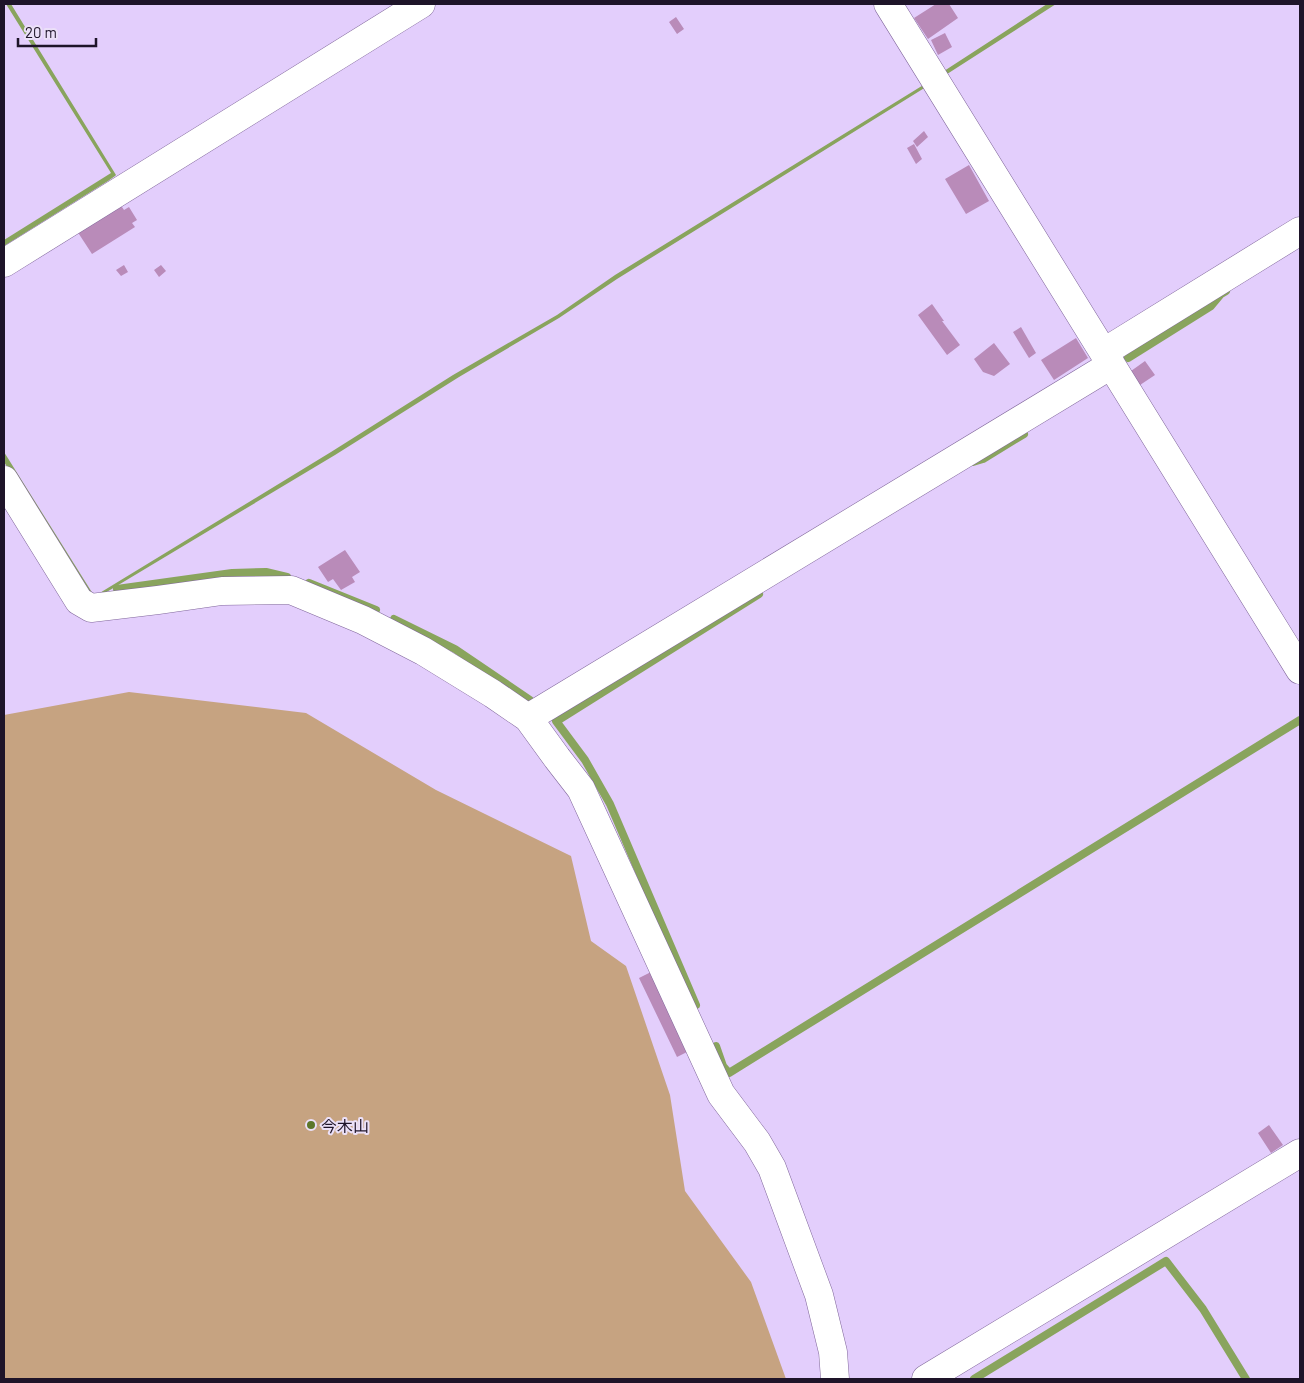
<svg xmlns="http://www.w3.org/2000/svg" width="1304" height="1383" font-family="Barlow,'Noto Sans JP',sans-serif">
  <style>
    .green { fill: #c6a381 }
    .water { fill: #89a45d }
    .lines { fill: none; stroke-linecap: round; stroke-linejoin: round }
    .stream { stroke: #89a45d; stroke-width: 8 }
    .building { fill: #b98bb9 }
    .street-casing { stroke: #80679b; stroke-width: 29 }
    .street { stroke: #fff; stroke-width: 28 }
    .poi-dot { fill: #5c772b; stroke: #ebe0f8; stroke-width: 2 }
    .labels { text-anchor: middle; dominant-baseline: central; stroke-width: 4; stroke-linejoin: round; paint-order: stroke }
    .poi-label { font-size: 16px; fill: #1e1429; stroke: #ebe0f8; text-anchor: start }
  </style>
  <rect width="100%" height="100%" fill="#e3cefc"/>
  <!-- green -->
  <path class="green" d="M129,692L306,713L436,790L571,856L591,941L626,966L670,1095L685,1191L751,1282L786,1379H4V715Z"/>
  <!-- water -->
  <path class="water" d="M6,4H11L116,175L115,176L108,181L4,246V240L111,173Z
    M1047,4H1056L944,76L941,73Z
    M925,84L926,87L617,279L559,318L459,377L335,455L100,596L90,598L4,462V452L93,594H98L331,452L453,375L557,315L615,275Z"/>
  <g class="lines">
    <!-- stream -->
    <path class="stream" d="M1128,358L1211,306L1221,294L1226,291
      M973,462L983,459L1024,434
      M309,583L376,610
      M117,589L232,573L266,572L287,577
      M394,619L455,649L530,700
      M560,719L759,594
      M556,721L585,760L610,804L696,1005
      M716,1046L723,1066L729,1073L1300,720
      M974,1379L1166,1261L1203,1309L1246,1379"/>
  </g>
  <!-- building -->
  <path class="building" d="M936,4H949L958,18L928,39L914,18Z
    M676,17L684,29L677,34L669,22Z
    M945,33L952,47L938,55L931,40Z
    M924,131L928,137L917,147L913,141Z
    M914,144L922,159L916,164L907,148Z
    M969,165L989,201L966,214L945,179Z
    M120,204L124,210L129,207L137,220L132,223L135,227L92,254L77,231Z
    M124,265L128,272L121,276L116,270Z
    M161,265L166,271L159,277L154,270Z
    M932,304L944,321H942L960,345L947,355L918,315Z
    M1021,327L1036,353L1029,358L1013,332Z
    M1076,338L1088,358L1054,380L1041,360Z
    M994,343L1010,364L994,376L983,372L974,359Z
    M1145,361L1155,375L1140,385L1131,371Z
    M345,550L360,572L352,577L355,582L341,590L333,579L328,582L318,567Z
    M651,972L689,1051L677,1057L639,978Z
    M1269,1125L1283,1145L1271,1153L1258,1133Z"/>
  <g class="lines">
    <defs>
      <path id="street" d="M888,4L1300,670
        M4,263L421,4
        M1104,352L1300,231
        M4,480L79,601L91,608L158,600L222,591L291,590L363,620L423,651L493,694L528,718L557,758L581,789L721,1094L757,1142L772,1168L819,1295L833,1352L835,1379
        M528,718L1111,365
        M926,1379L1300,1153"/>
    </defs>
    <!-- street casing -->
    <use href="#street" class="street-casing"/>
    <!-- street -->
    <use href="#street" class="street"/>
  </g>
  <!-- markers -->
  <circle class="poi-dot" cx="311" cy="1125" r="5"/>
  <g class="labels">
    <!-- poi labels -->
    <g class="poi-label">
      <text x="321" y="1125">今木山</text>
    </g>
  </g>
  <!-- border -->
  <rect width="1304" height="1383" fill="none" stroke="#1e1429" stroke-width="10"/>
  <!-- scale -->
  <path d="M18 38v8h78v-8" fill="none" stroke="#1e1429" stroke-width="2.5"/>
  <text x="25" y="38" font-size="15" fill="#1e1429" stroke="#ebe0f8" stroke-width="4" paint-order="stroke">20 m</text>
</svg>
